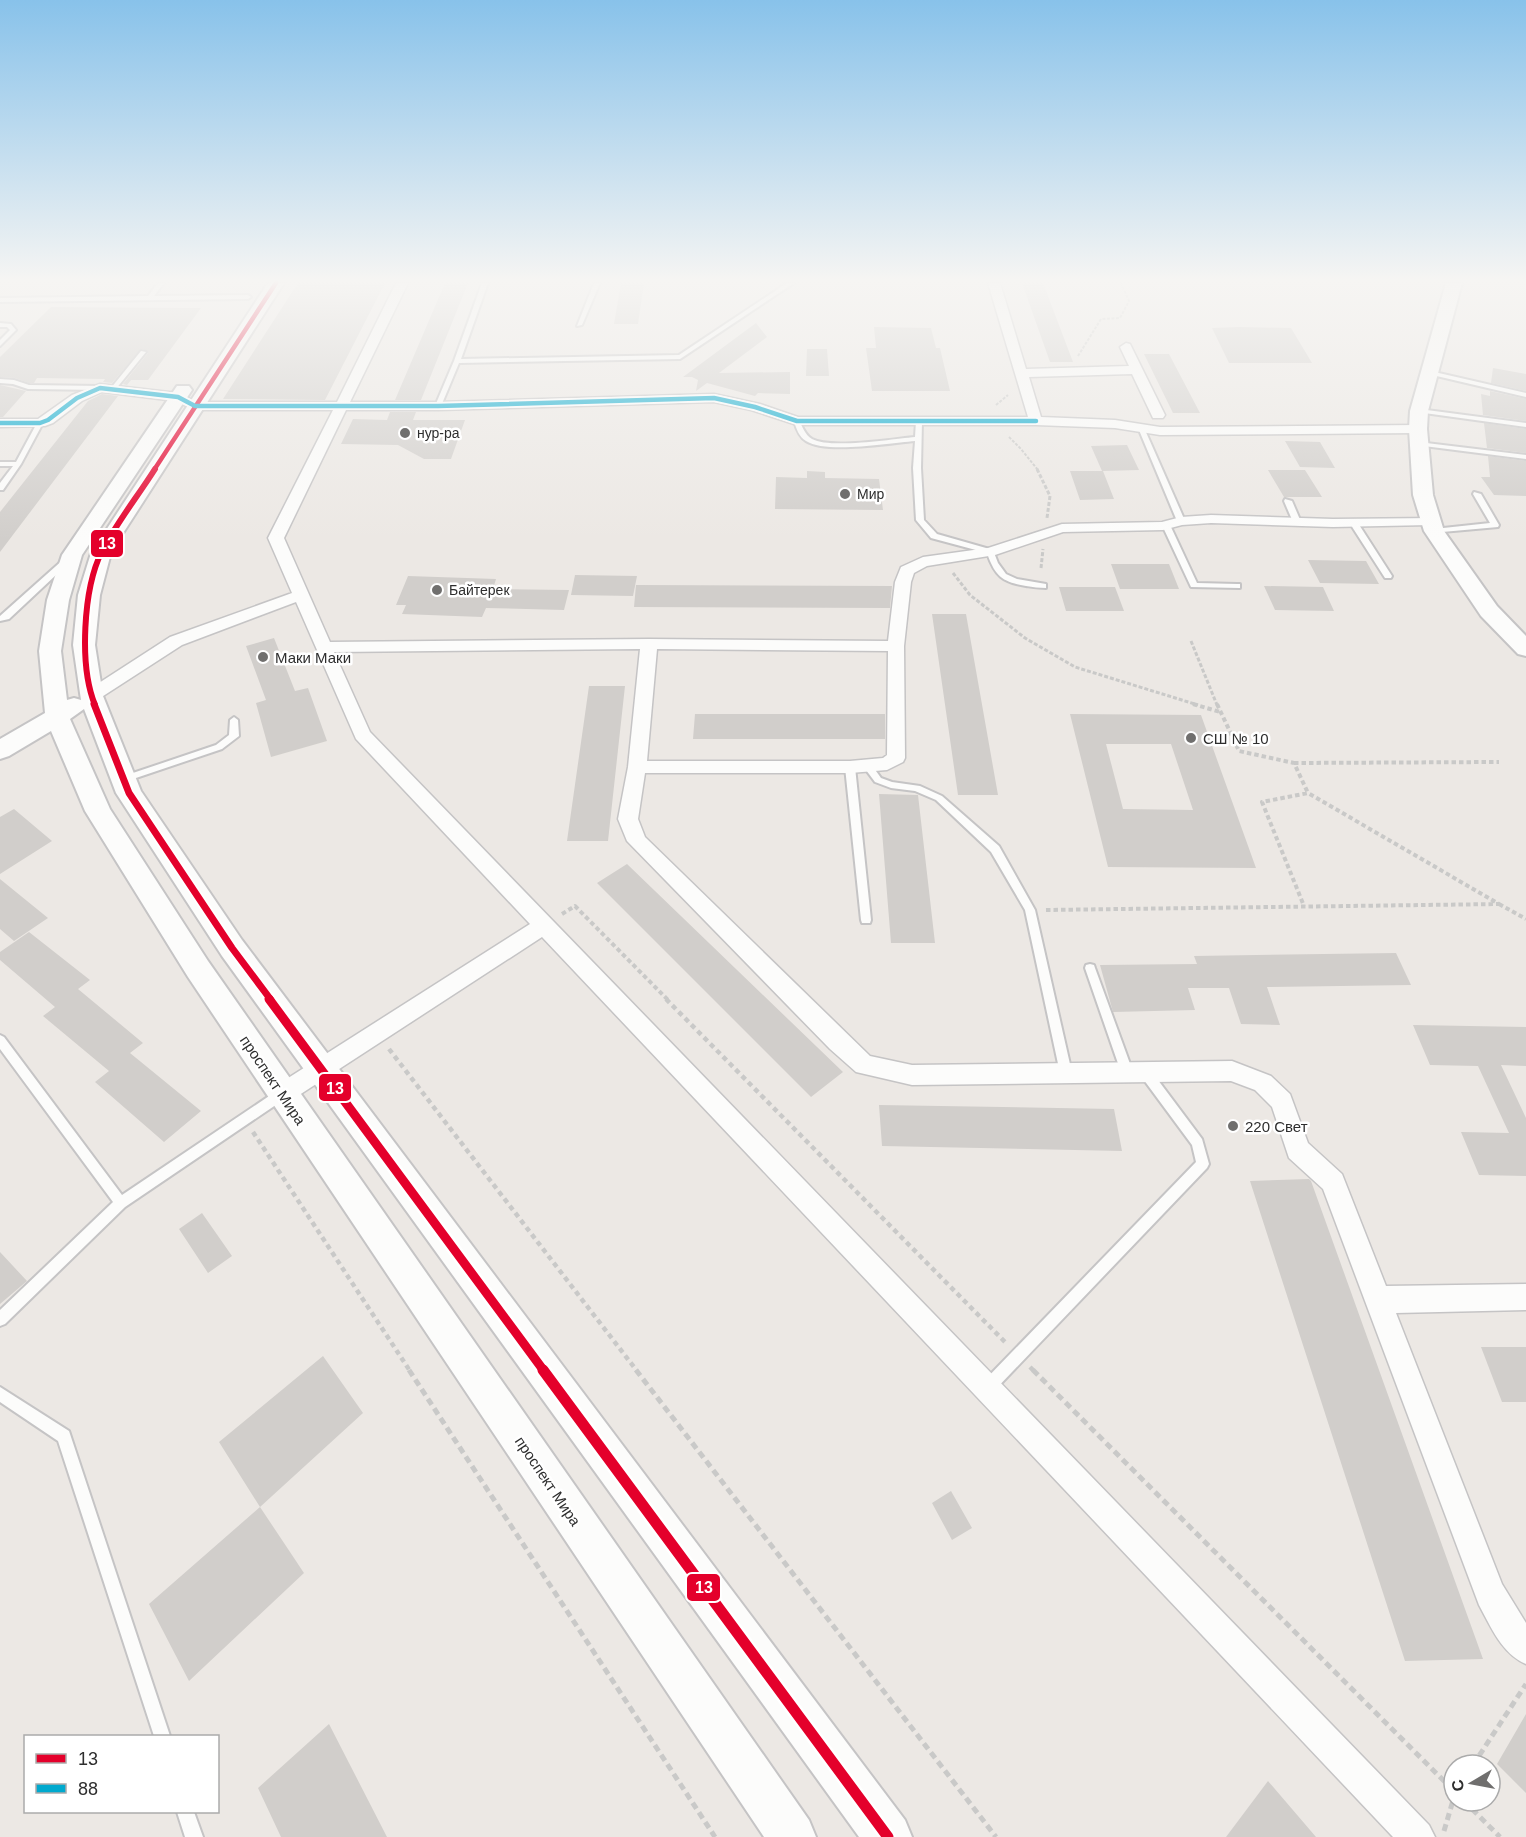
<svg xmlns="http://www.w3.org/2000/svg" width="1526" height="1837" font-family="Helvetica,sans-serif">
  <style>
    .building { fill: #d1cecb; fill-rule: evenodd }
    .lines { fill: none; stroke-linecap: round; stroke-linejoin: round }
    .lane-casing { stroke: #c5c4c5; stroke-width: 4 }
    .street-casing { stroke: #c5c4c5; stroke-width: 3 }
    .secondary-casing { stroke: #c5c4c5; stroke-width: 4 }
    .path-far4 { stroke: #c9c9c8; stroke-width: 2; stroke-dasharray: 3 1.5; stroke-linecap: butt }
    .path-far3 { stroke: #c9c9c8; stroke-width: 3; stroke-dasharray: 4 2; stroke-linecap: butt }
    .path-far2 { stroke: #c9c9c8; stroke-width: 4; stroke-dasharray: 4.5 3; stroke-linecap: butt }
    .path-far1 { stroke: #c9c9c8; stroke-width: 4.5; stroke-dasharray: 5 4; stroke-linecap: butt }
    .path { stroke: #c9c9c8; stroke-width: 5; stroke-dasharray: 7 4.5; stroke-linecap: butt }
    .lane { fill: #fcfcfb; fill-rule: evenodd }
    .street { fill: #fcfcfb; fill-rule: evenodd }
    .secondary { fill: #fcfcfb; fill-rule: evenodd }
    .bus-1-far4-casing { stroke: #fff; stroke-width: 8 }
    .bus-1-far3-casing { stroke: #fff; stroke-width: 10 }
    .bus-1-far2-casing { stroke: #fff; stroke-width: 11 }
    .bus-1-far1-casing { stroke: #fff; stroke-width: 14 }
    .bus-1-casing { stroke: #fff; stroke-width: 16 }
    .bus-2-casing { stroke: #fff; stroke-width: 8 }
    .bus-1-far4 { stroke: #e4002b; stroke-width: 4.5 }
    .bus-1-far3 { stroke: #e4002b; stroke-width: 6 }
    .bus-1-far2 { stroke: #e4002b; stroke-width: 7 }
    .bus-1-far1 { stroke: #e4002b; stroke-width: 9 }
    .bus-1 { stroke: #e4002b; stroke-width: 11 }
    .bus-2 { stroke: #00a9ce; stroke-width: 4.5 }
    .poi-dot { fill: #706f6e; stroke: #fff; stroke-width: 2 }
    .labels { text-anchor: middle; dominant-baseline: central; stroke-width: 5; stroke-linejoin: round; paint-order: stroke }
    .far-poi-label { font-size: 14px; fill: #2e2e2e; stroke: #fff; text-anchor: start }
    .poi-label { font-size: 15px; fill: #2e2e2e; stroke: #fff; text-anchor: start }
    .street-label { font-size: 15px; fill: #2e2e2e; stroke: #fff }
    .line-badge { stroke: #fff; stroke-width: 2 }
    .badge-label { font-size: 16px; text-anchor: middle; font-weight: bold; fill: #fff }
  </style>
  <rect width="100%" height="100%" fill="#ece8e4"/>
  <!-- building -->
  <path class="building" d="M298,283H385L325,400L223,399Z
    M445,283H468L421,400H395Z
    M621,283H644L638,324H614Z
    M1022,283H1043L1073,362H1050Z
    M51,307L187,308H201L148,380H131L127,385L123,384L148,353V351L141,349L112,383L103,382L105,379L37,378L34,383H29L15,378L0,377V357Z
    M756,323L767,337L719,373L790,372V394L758,393L755,396L707,383L696,391L698,380L692,377H683Z
    M874,327L931,328L936,348H940L950,391H872L866,348H876Z
    M1239,327L1291,328L1312,363H1229L1212,328Z
    M807,349H827L829,376H806Z
    M1144,354H1169L1200,413H1173Z
    M1493,368L1526,374V391L1491,383Z
    M0,385L26,391L3,417H0Z
    M1490,391L1526,399V421L1483,415L1481,394L1490,396Z
    M102,394L118,396L0,552V512L88,401Z
    M390,412H416L413,420H465L451,459H424L398,445L341,444L353,419L387,420Z
    M1484,423L1526,429V453L1487,448Z
    M1285,441L1320,442L1335,468L1300,467Z
    M1127,445L1139,470L1102,471L1091,446Z
    M1488,456L1526,461V496L1494,495L1481,477H1490Z
    M1268,470H1305L1322,497H1284Z
    M807,471L825,472V478L879,479L883,510L775,509L776,477L807,478Z
    M1070,471H1103L1114,499L1080,500Z
    M1308,560L1366,561L1379,584L1320,583Z
    M1111,564H1169L1179,589H1120Z
    M575,575L637,576L633,596L571,595Z
    M408,576L496,579L493,589L569,590L564,610L486,608L482,617L402,614L406,605H396Z
    M636,585L892,586L890,608L634,607Z
    M1264,586L1323,587L1334,611L1275,610Z
    M1059,587H1115L1124,611H1066Z
    M932,614H966L998,795H958Z
    M274,638L295,691L308,688L327,741L271,757L256,703L266,700L246,646Z
    M589,686H625L608,841H567Z
    M695,714H885V739H693Z
    M1070,714L1201,715L1256,868L1108,867ZM1106,744H1171L1193,810L1123,809Z
    M879,794L918,795L935,943H891Z
    M14,809L52,841L0,874V817Z
    M627,864L843,1072L811,1097L597,883Z
    M0,879L48,918L14,941L0,929Z
    M29,932L90,980L78,989L143,1043L130,1053L201,1111L164,1142L95,1082L109,1071L43,1016L55,1007L0,960V952Z
    M1396,953L1411,985L1267,987L1280,1025L1241,1024L1229,988H1188L1195,1010L1113,1012L1100,965L1197,964L1194,956Z
    M1413,1025L1526,1027V1066L1501,1065L1526,1118V1176L1479,1175L1461,1132L1509,1133L1478,1066L1430,1065Z
    M879,1105L1114,1109L1122,1151L882,1146Z
    M1309,1179L1311,1181L1483,1659L1405,1661L1250,1181Z
    M202,1213L232,1256L208,1273L179,1229Z
    M0,1252L27,1281L0,1304Z
    M1481,1347H1526V1402H1502Z
    M323,1356L363,1413L260,1507L219,1442Z
    M951,1491L972,1528L952,1540L932,1503Z
    M260,1507L304,1573L189,1681L149,1604Z
    M1526,1714V1793L1497,1764Z
    M329,1724L387,1837H281L258,1788Z
    M1268,1781L1316,1837H1226Z"/>
  <g class="lines">
    <defs>
      <path id="lane" d="M158,283H164L154,296L248,295L251,297L248,299L0,302V298L148,296Z
        M482,283H488L461,359L679,355L787,283H794L680,359L459,363L441,406L436,407L435,406L454,361Z
        M594,283H600L582,325L577,326Z
        M0,323L11,324L16,330L0,346V340L10,330L7,327H0Z
        M141,351L146,352L115,390H111V388Z
        M1430,371L1526,393V397L1428,374L1427,373Z
        M0,379L14,380L29,385L100,386L103,388L100,390L28,389L13,384L0,383Z
        M1419,409L1526,423V427L1417,412L1416,411Z
        M919,419L922,421L921,468L924,520L937,534L993,550L998,563L1006,574L1017,579L1046,584V588C1039,588 1033,587 1026,586C1002,582 995,576 987,553L931,538L916,520L913,468L915,441C890,443 826,454 806,441C799,437 796,428 794,421L799,420C802,426 805,435 812,439C830,449 893,439 915,437L916,421Z
        M40,421L43,423L21,464L3,490H0V483L13,466H0V462H16L37,423Z
        M1142,428L1145,430L1185,521L1184,523L1177,521L1139,430Z
        M1418,442L1526,455V459L1416,445L1415,444Z
        M1474,492L1481,494L1499,525L1498,527L1431,533L1430,531L1434,529L1490,523L1473,494Z
        M1285,499L1292,501L1301,522L1300,524L1293,522L1284,501Z
        M1350,520H1356L1392,576L1391,578H1385L1349,522Z
        M1163,523L1170,525L1197,583L1237,584H1240V588L1191,587L1162,525Z
        M65,558H68L72,560L9,619L0,621V616Z
        M234,717L238,720L239,736L222,749L127,781L124,782L119,779L121,777L216,745L229,735L230,720Z
        M868,763L871,764L881,778L892,782L920,786L942,796L999,846L1035,910L1072,1073L1070,1077L1066,1078L1062,1077L1060,1073L1025,910L991,852L936,800L915,791L891,788L875,782L863,766Z
        M850,764L855,767L871,920L870,923H862L861,920L845,767Z
        M1090,964L1094,965L1095,968L1133,1072L1131,1076L1127,1077L1123,1076L1121,1072L1085,968L1086,965Z
        M0,1035L4,1037L122,1195L278,1090L282,1089L286,1090L288,1094L286,1098L125,1207L5,1324L0,1326V1310L113,1202L0,1049Z
        M1145,1067L1149,1068L1202,1139L1209,1164L1207,1168L992,1393L987,1395L982,1393L980,1388L982,1383L1196,1162L1192,1145L1141,1076L1139,1072L1141,1068Z
        M0,1387L69,1431L170,1736H154L58,1441L0,1402Z
        M177,1812H194L203,1837H185Z"/>
      <path id="street" d="M396,283H408L350,402H438L714,394L760,404L798,417H1028L988,283H1000L1026,369L1129,366L1120,347L1126,343L1130,344L1165,415L1163,418H1153L1132,374L1029,377L1041,417L1115,420L1160,427L1418,425L1425,429L1418,433L1160,435L1115,428L1036,425H797L751,410L714,402L438,410H346L284,538L330,642L649,639L888,641L895,582L901,567L923,557L988,548L1062,524L1162,522L1181,517L1211,515L1333,519L1435,518L1437,521L1435,524L1430,525L1333,527L1211,523L1182,525L1163,530L1063,532L995,555L927,566L914,573L911,582L904,646L905,758L903,762L887,770L850,773H645L638,819L645,837L870,1056L912,1065L1232,1061L1271,1076L1290,1094L1308,1143L1342,1174L1386,1286L1526,1284V1310L1396,1313L1502,1584L1526,1623V1664C1502,1654 1491,1627 1479,1605L1323,1189L1289,1158L1272,1107L1255,1090L1231,1081L912,1085L856,1072L830,1049L627,841L618,819L628,767L640,649L334,652L370,732L1429,1825L1435,1837H1393L542,937L290,1101L282,1104L274,1101L270,1094L274,1087L530,924L356,739L296,602L182,645L97,700H85L82,696L85,692L170,637L292,593L268,538L333,410H195L175,401L102,392L82,401L53,423L45,426L0,427V419H38L72,395L100,384L178,393L197,402H337ZM657,649L888,651L887,755L883,758L850,761H647Z"/>
      <path id="secondary" d="M268,283H284L118,541L111,553L100,595L95,645L103,696L141,791L242,940L905,1820L912,1837H859L222,956L116,793L84,709L70,719L110,809L208,961L809,1820L816,1837H764L188,977L85,811L51,731L9,756L0,759V739L45,713L39,651L47,600L62,555L177,386H189L192,390L82,555L69,600L61,651L67,700L74,698L81,700L73,645L78,595L91,553Z
        M1446,283H1462L1428,411L1427,429L1433,495L1444,531L1497,606L1526,636V656L1518,654L1481,616L1424,531L1413,495L1409,429L1410,411Z"/>
    </defs>
    <!-- lane casing -->
    <use href="#lane" class="lane-casing"/>
    <!-- street casing -->
    <use href="#street" class="street-casing"/>
    <!-- secondary casing -->
    <use href="#secondary" class="secondary-casing"/>
    <!-- path-far4 -->
    <path class="path-far4" d="M1078,356L1101,319L1120,318L1129,301L1121,283
      M996,405L1008,395
      M1009,437L1021,449L1038,470"/>
    <!-- path-far3 -->
    <path class="path-far3" d="M1037,469L1050,496L1047,518
      M1041,568L1043,549
      M953,573L970,595L1025,638L1075,667L1198,705
      M1191,641L1217,705"/>
    <!-- path-far2 -->
    <path class="path-far2" d="M1193,704L1220,712
      M1217,704L1239,751L1294,763L1308,793L1262,802L1304,906
      M1294,763L1499,762
      M1499,904L1526,919
      M1046,910L1499,904L1308,793
      M562,914L575,906L668,1000"/>
    <!-- path-far1 -->
    <path class="path-far1" d="M666,999L1006,1343
      M389,1049L637,1371
      M253,1132L410,1371
      M1030,1367L1034,1371"/>
    <!-- path -->
    <path class="path" d="M409,1370L715,1837
      M636,1370L996,1837
      M1033,1370L1454,1791
      M1473,1765L1526,1684
      M1464,1801L1500,1837
      M1444,1831L1454,1797"/>
    <!-- lane -->
    <use href="#lane" class="lane"/>
    <!-- street -->
    <use href="#street" class="street"/>
    <!-- secondary -->
    <use href="#secondary" class="secondary"/>
    <defs>
      <path id="bus-1-far4" d="M154,470L276,283"/>
      <path id="bus-1-far3" d="M95,705C79,666 83,589 102,551C117,522 138,496 155,469"/>
      <path id="bus-1-far2" d="M94,704L129,793L232,948L271,1000"/>
      <path id="bus-1-far1" d="M269,999L544,1371"/>
      <path id="bus-1" d="M543,1370L888,1837"/>
      <path id="bus-2" d="M0,423H40L48,420L77,398L100,388L178,397L195,406H438L714,398L755,407L797,421H1036"/>
    </defs>
    <!-- bus-1-far4 casing -->
    <use href="#bus-1-far4" class="bus-1-far4-casing"/>
    <!-- bus-1-far3 casing -->
    <use href="#bus-1-far3" class="bus-1-far3-casing"/>
    <!-- bus-1-far2 casing -->
    <use href="#bus-1-far2" class="bus-1-far2-casing"/>
    <!-- bus-1-far1 casing -->
    <use href="#bus-1-far1" class="bus-1-far1-casing"/>
    <!-- bus-1 casing -->
    <use href="#bus-1" class="bus-1-casing"/>
    <!-- bus-2 casing -->
    <use href="#bus-2" class="bus-2-casing"/>
    <!-- bus-1-far4 -->
    <use href="#bus-1-far4" class="bus-1-far4"/>
    <!-- bus-1-far3 -->
    <use href="#bus-1-far3" class="bus-1-far3"/>
    <!-- bus-1-far2 -->
    <use href="#bus-1-far2" class="bus-1-far2"/>
    <!-- bus-1-far1 -->
    <use href="#bus-1-far1" class="bus-1-far1"/>
    <!-- bus-1 -->
    <use href="#bus-1" class="bus-1"/>
    <!-- bus-2 -->
    <use href="#bus-2" class="bus-2"/>
  </g>
  <!-- sky -->
  <linearGradient id="sky" x2="0" y2="1"><stop stop-color="#88c2ea"/><stop offset="0.52" stop-color="#f6f5f3"/><stop offset="1" stop-color="#f6f5f3" stop-opacity="0"/></linearGradient>
  <rect width="1526" height="540" fill="url(#sky)"/>
  <!-- markers -->
  <g class="poi-dot">
    <circle cx="405" cy="433" r="6"/>
    <circle cx="845" cy="494" r="6"/>
    <circle cx="437" cy="590" r="6"/>
    <circle cx="263" cy="657" r="6"/>
    <circle cx="1191" cy="738" r="6"/>
    <circle cx="1233" cy="1126" r="6"/>
  </g>
  <g class="labels">
    <!-- far-poi labels -->
    <g class="far-poi-label">
      <text x="417" y="433">нур-ра</text>
      <text x="857" y="494">Мир</text>
      <text x="449" y="590">Байтерек</text>
    </g>
    <!-- poi labels -->
    <g class="poi-label">
      <text x="275" y="657">Маки Маки</text>
      <text x="1203" y="738">СШ № 10</text>
      <text x="1245" y="1126">220 Свет</text>
    </g>
    <!-- street labels -->
    <g class="street-label">
      <text transform="translate(273 1080) rotate(56)">проспект Мира</text>
      <text transform="translate(548 1481) rotate(56)">проспект Мира</text>
    </g>
  </g>
  <g class="line-badge">
    <rect x="90" y="529" width="34" height="29" rx="6" fill="#e4002b"/>
    <rect x="318" y="1073" width="34" height="29" rx="6" fill="#e4002b"/>
    <rect x="686" y="1573" width="35" height="29" rx="6" fill="#e4002b"/>
  </g>
  <g class="badge-label">
    <text x="107" y="549">13</text>
    <text x="335" y="1094">13</text>
    <text x="704" y="1593">13</text>
  </g>
  <!-- legend -->
  <rect x="24" y="1735" width="195" height="78" fill="#ffffff" stroke="#ababab" stroke-width="1.5"/>
  <rect x="36" y="1754" width="30" height="9" fill="#e4002b" stroke="#ababab" stroke-width="1.5"/>
  <text x="78" y="1765" font-size="18" fill="#2e2e2e">13</text>
  <rect x="36" y="1784" width="30" height="9" fill="#00a9ce" stroke="#ababab" stroke-width="1.5"/>
  <text x="78" y="1795" font-size="18" fill="#2e2e2e">88</text>
  <!-- north arrow -->
  <g transform="translate(1472 1783) rotate(260)"><circle r="28" fill="#ffffff" stroke="#ababab" stroke-width="1.5"/>
  <path d="M0-4.5L10 22L0 15L-10 22Z" fill="#706f6e"/>
  <text y="-9" font-size="16" font-weight="bold" text-anchor="middle" fill="#2e2e2e">С</text>
  </g>
</svg>
